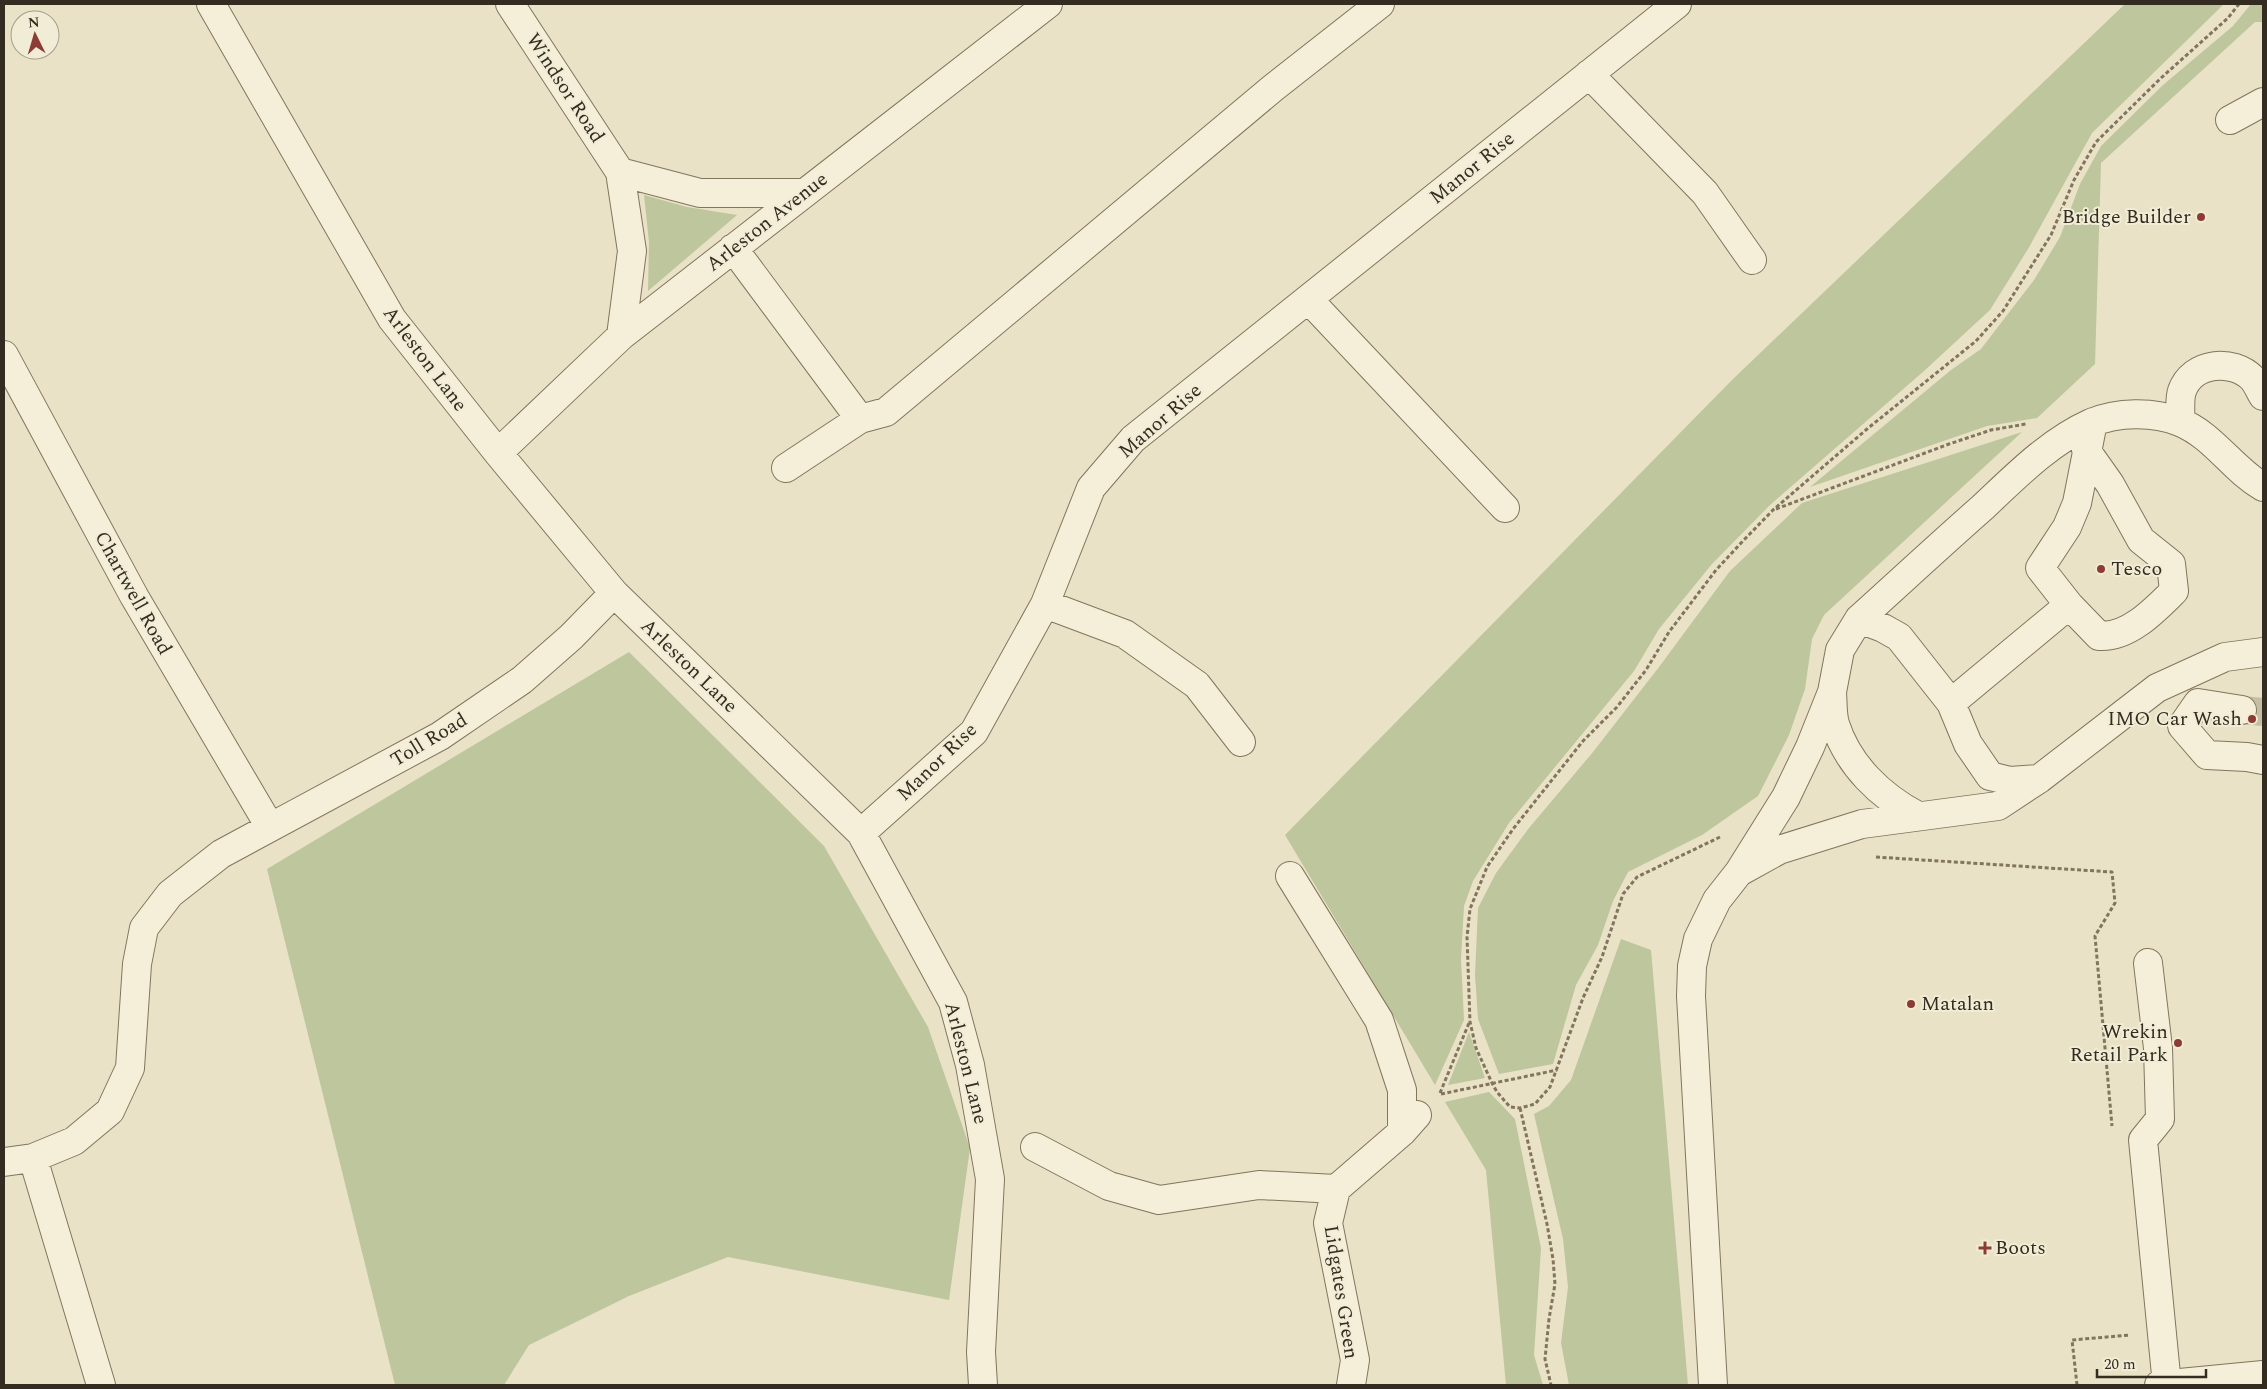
<svg xmlns="http://www.w3.org/2000/svg" width="2267" height="1389" font-family="Spectral,serif">
  <style>
    .green { fill: #bdc69c }
    .lines { fill: none; stroke-linecap: round; stroke-linejoin: round }
    .minor-tunnel { stroke: #c5bea5; stroke-width: 28; stroke-dasharray: 28 14; stroke-linecap: butt }
    .minor-casing { stroke: #82755e; stroke-width: 30 }
    .path { stroke: #82755e; stroke-width: 3; stroke-dasharray: 4 2.5; stroke-linecap: butt }
    .minor { stroke: #f5efd9; stroke-width: 28 }
    .poi-dot { fill: #8a3c35; stroke: #f1ecd5; stroke-width: 2 }
    .labels { text-anchor: middle; dominant-baseline: central; stroke-width: 4; stroke-linejoin: round; paint-order: stroke }
    .street-label { font-size: 20px; fill: #342c20; stroke: #f1ecd5 }
    .poi-label { font-size: 20px; fill: #342c20; stroke: #f1ecd5; text-anchor: end }
  </style>
  <rect width="100%" height="100%" fill="#e9e2c6"/>
  <!-- green -->
  <path class="green" d="M2125,4H2224L2092,133L2028,249L1990,310L1924,371L1770,505L1712,564L1659,629L1634,671L1509,823L1473,881L1464,906L1461,959L1464,1020L1435,1085L1285,835L1733,379Z
    M2251,4H2263V22H2255L2101,163L2095,364L2037,418L1987,426L1810,487L1951,370L1981,349L2034,280L2060,237L2080,184L2101,146L2163,85L2233,26Z
    M644,195L687,207L737,215L648,291L649,242Z
    M2022,432L1824,615L1812,639L1805,689L1789,735L1758,796L1702,835L1628,872L1613,901L1598,945L1576,985L1553,1064L1499,1074L1478,1019L1475,975L1478,908L1496,873L1529,828L1593,752L1659,667L1730,571L1802,503Z
    M629,652L824,846L928,1027L970,1148L949,1300L728,1257L629,1296L529,1345L504,1385H395L267,869Z
    M1621,939L1651,950L1688,1385H1569L1561,1343L1568,1287L1563,1239L1534,1114L1549,1106L1571,1080Z
    M1469,1032L1485,1078L1448,1085Z
    M1489,1092L1515,1119L1541,1248L1534,1355L1543,1385H1506L1486,1170L1445,1102Z"/>
  <g class="lines">
    <!-- minor-tunnel -->
    <path class="minor-tunnel" d="M2242,710L2263,712"/>
    <defs>
      <path id="minor" d="M211,4L392,319L498,453L614,593L861,833L953,1002L970,1065L990,1179L981,1352L983,1385
        M510,4L620,172L632,251L621,336
        M1589,74L1705,193L1752,260
        M2230,120L2263,102
        M620,172L700,193H803
        M733,248L860,419L786,468
        M1309,300L1505,508
        M4,355L134,596L270,827
        M860,419L886,412L1273,88L1380,4
        M2180,422C2181,413 2179,399 2182,391C2192,362 2233,358 2253,379C2257,384 2260,391 2263,396
        M498,453L621,336L1048,4
        M1045,604L1125,634L1197,685L1241,742
        M2069,605L2099,636C2128,638 2154,611 2174,591L2171,564L2141,540L2110,484L2086,450
        M1859,619L1883,628L1899,637L1951,703
        M1832,693C1833,703 1832,714 1835,724C1848,765 1880,796 1918,816
        M2242,710L2198,703L2182,726L2207,755L2247,757L2263,760
        M2039,779L2010,781L1990,776L1968,744L1951,703L2069,605L2040,568L2067,527L2077,503L2093,422
        M861,833L974,732L1045,604L1091,488L1133,439L1677,4
        M1741,871L1779,850L1862,824L1998,806L2039,779L2157,688L2225,657L2263,652
        M1290,876L1379,1020L1402,1090V1132
        M2148,963L2158,1048L2160,1119L2143,1140L2167,1385
        M1035,1147L1109,1186L1159,1200L1259,1185L1336,1189
        M33,1158L101,1385
        M4,1162L33,1158L74,1141L110,1111L130,1068L137,964L144,928L170,894L221,854L440,736L522,680L571,637L614,593
        M1351,1385L1355,1360L1328,1223L1336,1189L1402,1132L1417,1115
        M1713,1385L1691,996L1692,966L1698,939L1717,900L1739,872L1786,797L1810,747L1832,692L1840,650L1859,619C1900,582 1941,544 1983,507C2016,476 2049,442 2091,423C2117,412 2153,411 2180,422C2214,436 2232,469 2263,487
        M2159,1385L2263,1375"/>
    </defs>
    <!-- minor casing -->
    <use href="#minor" class="minor-casing"/>
    <!-- path -->
    <path class="path" d="M1776,509L1949,444L1991,430L2026,424
      M1720,837L1637,877L1623,894L1602,957L1583,998L1550,1087L1535,1104L1520,1108L1510,1107L1497,1092L1492,1083L1476,1048L1470,1022L1467,937L1470,909L1487,867L1513,829L1583,741L1617,707L1646,670L1669,632L1716,570L1741,543L1773,510L1867,429L1976,341L2003,311L2051,235L2074,180L2096,142L2161,78L2228,18L2239,4
      M1876,857L2112,872L2115,903L2095,936L2112,1126
      M1440,1093L1469,1023
      M1441,1094L1557,1070
      M1520,1108L1547,1224L1553,1259L1555,1284L1549,1319L1545,1359L1551,1385
      M2077,1385L2072,1340L2130,1335"/>
    <!-- minor -->
    <use href="#minor" class="minor"/>
  </g>
  <!-- markers -->
  <g class="poi-dot">
    <circle cx="2201" cy="217" r="5"/>
    <circle cx="2101" cy="569" r="5"/>
    <circle cx="2252" cy="719" r="5"/>
    <circle cx="1911" cy="1004" r="5"/>
    <circle cx="2178" cy="1043" r="5"/>
    <path d="M1982.5 1240.5h5v5h5v5h-5v5h-5v-5h-5v-5h5z"/>
  </g>
  <g class="labels">
    <!-- street labels -->
    <g class="street-label">
      <text transform="translate(565 88) rotate(57)">Windsor Road</text>
      <text transform="translate(1472 168) rotate(-39)">Manor Rise</text>
      <text transform="translate(767 222) rotate(-38)">Arleston Avenue</text>
      <text transform="translate(425 359) rotate(53)">Arleston Lane</text>
      <text transform="translate(1160 421) rotate(-41)">Manor Rise</text>
      <text transform="translate(133 593) rotate(61)">Chartwell Road</text>
      <text transform="translate(689 666) rotate(44)">Arleston Lane</text>
      <text transform="translate(429 740) rotate(-31)">Toll Road</text>
      <text transform="translate(937 762) rotate(-44)">Manor Rise</text>
      <text transform="translate(966 1063) rotate(76)">Arleston Lane</text>
      <text transform="translate(1341 1292) rotate(81)">Lidgates Green</text>
    </g>
    <!-- poi labels -->
    <g class="poi-label">
      <text x="2191" y="217">Bridge Builder</text>
      <text x="2111" y="569" text-anchor="start">Tesco</text>
      <text x="2242" y="719">IMO Car Wash</text>
      <text x="1921" y="1004" text-anchor="start">Matalan</text>
      <text x="2168" y="1032">Wrekin<tspan x="2168" dy="23">Retail Park</tspan></text>
      <text x="1995" y="1248" text-anchor="start">Boots</text>
    </g>
  </g>
  <!-- border -->
  <rect width="2267" height="1389" fill="none" stroke="#342c20" stroke-width="10"/>
  <!-- north arrow -->
  <g transform="translate(35 35) rotate(355)"><circle r="24" fill="#f1ecd5" stroke="#a59f8d"/>
  <path d="M0-4L9 19L0 12L-9 19Z" fill="#8a3c35"/>
  <text y="-8" font-size="14" font-weight="bold" text-anchor="middle" fill="#342c20">N</text>
  </g>
  <!-- scale -->
  <path d="M2097 1369v8h109v-8" fill="none" stroke="#342c20" stroke-width="2.5"/>
  <text x="2104" y="1369" font-size="15" fill="#342c20" stroke="#f1ecd5" stroke-width="4" paint-order="stroke">20 m</text>
</svg>
